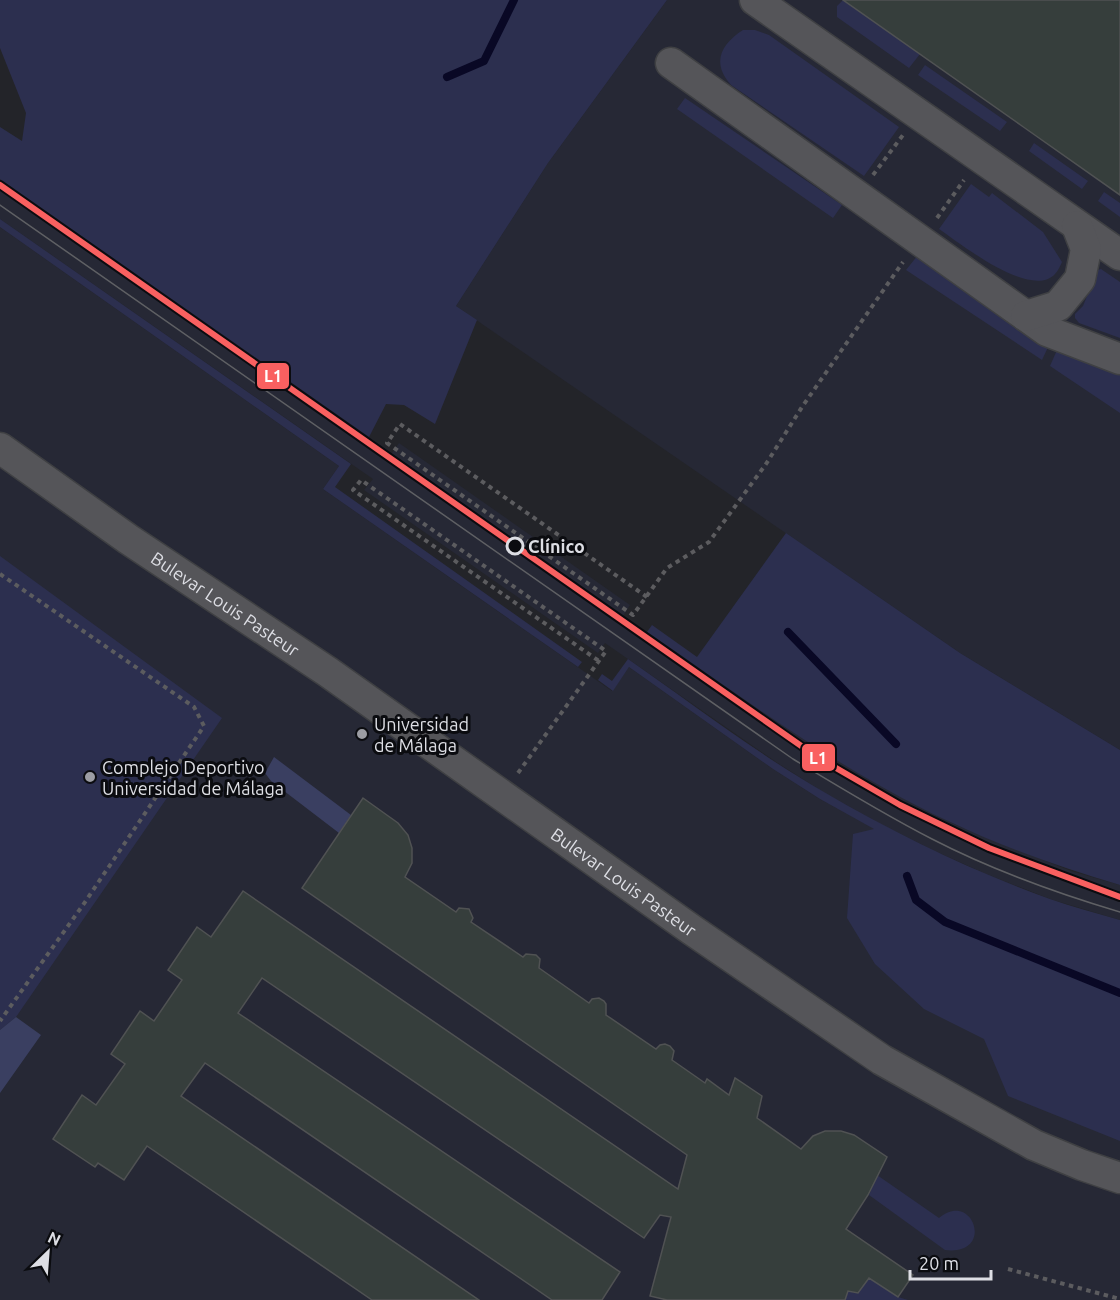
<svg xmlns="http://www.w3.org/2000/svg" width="1120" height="1300" font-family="Ubuntu,sans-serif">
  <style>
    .built { fill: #262835 }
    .green { fill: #2c2f4f }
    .forest { fill: #3a3f61 }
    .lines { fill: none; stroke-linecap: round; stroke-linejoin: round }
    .stream { stroke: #090825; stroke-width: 8 }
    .building { fill: #363e3c; stroke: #505253; stroke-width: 1.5 }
    .minor-casing { stroke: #3f4043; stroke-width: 33 }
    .path { stroke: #5c5c5f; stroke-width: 4; stroke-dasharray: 4.5 4.5; stroke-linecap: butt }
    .minor { stroke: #555559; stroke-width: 30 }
    .tram { stroke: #5f6064; stroke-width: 1.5 }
    .rail-1-casing { stroke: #0b0c10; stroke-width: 10 }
    .rail-1 { stroke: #f96060; stroke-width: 6 }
    .stop-dot { fill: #0b0c10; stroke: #dddee4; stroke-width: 3 }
    .poi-dot { fill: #9c9da3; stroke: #0b0c10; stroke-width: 2 }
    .labels { text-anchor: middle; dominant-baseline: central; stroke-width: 6; stroke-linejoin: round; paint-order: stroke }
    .stop-label { font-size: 18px; font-weight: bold; fill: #dddee4; stroke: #0b0c10; text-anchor: start }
    .street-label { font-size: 18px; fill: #dddee4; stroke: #0b0c10 }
    .poi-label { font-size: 18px; fill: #dddee4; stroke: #0b0c10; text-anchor: start }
    .line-badge { stroke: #0b0c10; stroke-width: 2 }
    .badge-label { font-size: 16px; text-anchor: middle; font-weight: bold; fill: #fff }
  </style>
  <rect width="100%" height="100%" fill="#232429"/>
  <!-- built -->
  <path class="built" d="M667,0H1120V750L960,653L456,306L548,163Z
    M0,179L392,453L399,443L630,605L623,616L802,738L956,825L1071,871L1120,885V920L1050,899L984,873L937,852L884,826L823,792L776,762L605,643L598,653L364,490L373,479L0,219Z
    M0,227L339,466L323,489L612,691L629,667L773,769L820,799L875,829L1120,928V1300H0Z"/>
  <!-- green -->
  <path class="green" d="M0,0H667L548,163L456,306L477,320L435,424L404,405L386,404L369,437L0,179V127L22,141L26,113L0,48Z
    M843,0L920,54L909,68L837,17V6Z
    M743,30H755L769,35L899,127L864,176L731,85C711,63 721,44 743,30Z
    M925,65L1007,122L1000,131L918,75Z
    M685,98L842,205L833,218L677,109Z
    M1034,143L1088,181L1082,189L1029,151Z
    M971,184L989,197L992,193L1043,232L1062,262C1060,266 1058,271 1055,274C1031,300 961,244 939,229Z
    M1104,192L1120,203V217L1098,201Z
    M0,219L351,464L335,487L582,662L578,667L323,489L339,466L0,227Z
    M918,255L1049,345L1042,360L906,270Z
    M1101,269L1120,282V338L1079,323L1075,318V314L1083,306L1096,274L1098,270Z
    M1057,350L1120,372V413L1050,366Z
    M786,533L960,653L1120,750V885C1038,861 958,830 884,788C801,742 725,685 647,632L652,625L697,657Z
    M0,556L222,718L16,1017L0,1030Z
    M628,659C693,704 756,753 824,792C896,834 972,871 1050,899C1073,907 1097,913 1120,920V1141L1008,1096L984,1039L924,1009L875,964L847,918L853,834L874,829L820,799L773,769L629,667L613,691L598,680L602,674L612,681Z
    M877,1175L939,1218C973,1189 996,1256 945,1250L869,1195Z
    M869,1278L898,1297L908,1300H845L848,1291L858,1293Z"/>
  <!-- forest -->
  <path class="forest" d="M274,757L351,815L339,833L271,781L265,773Z
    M16,1017L41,1035L0,1093V1030Z"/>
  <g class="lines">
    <!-- stream -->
    <path class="stream" d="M447,77L484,61L514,0
      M788,632L896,744
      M907,876L916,900L945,922L1120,993"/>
  </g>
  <!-- building -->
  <path class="building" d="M843,0H1120V195L1022,126Z
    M363,798L398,823L408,835L412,848V863L405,877L456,912L459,908L469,909L473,918L471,922L523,957L526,954L536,955L540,959L539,968L589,1003L592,999L599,998L604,1001L606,1004V1015L656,1049L660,1045L665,1044L670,1046L674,1051L672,1060L705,1083L707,1079L729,1095L735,1078L762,1096L757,1118L801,1149L813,1136L825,1131H841L854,1135L887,1157L868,1195L846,1229L913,1275L898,1297L869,1278L858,1293L848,1291L845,1300H667L650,1296L671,1217L660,1215L644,1238L262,978L238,1013L620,1272L602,1300H552L205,1063L181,1096L479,1300H372L147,1146L124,1180L98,1163L95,1167L53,1139L82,1095L96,1105L125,1064L111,1054L140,1011L154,1021L182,980L168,970L197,927L211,937L243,891L678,1189L687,1155L302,888Z"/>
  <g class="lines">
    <defs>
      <g id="minor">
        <path d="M755,0L1120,255"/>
        <path d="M671,63L1047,331L1120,359"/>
        <path d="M1026,316L1058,306L1080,279L1086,249L1077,226"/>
        <path id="s1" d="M0,448L128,539L328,672L692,930L882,1060L1034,1145L1082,1165L1120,1178"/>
      </g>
    </defs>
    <!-- minor casing -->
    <use href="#minor" class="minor-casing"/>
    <!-- path -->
    <path class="path" d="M873,175L903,135
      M937,218L964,180
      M0,574L194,707L204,726L83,905L0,1021
      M647,597L400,424L387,443L633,615L667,568L709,542L766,464L802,407L903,262
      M518,773L606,651L361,480L353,490L599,661
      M1008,1269L1120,1299"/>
    <!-- minor -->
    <use href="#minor" class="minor"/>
    <!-- tram -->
    <path class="tram" d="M0,205L793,759C839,787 885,815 932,839C992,870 1056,893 1120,912"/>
    <defs>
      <path id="rail-1" d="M0,185L817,757L900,805L989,848L1120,897"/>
    </defs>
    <!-- rail-1 casing -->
    <use href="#rail-1" class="rail-1-casing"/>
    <!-- rail-1 -->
    <use href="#rail-1" class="rail-1"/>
  </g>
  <!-- markers -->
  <circle class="stop-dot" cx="515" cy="546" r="8"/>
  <g class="poi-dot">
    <circle cx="362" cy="734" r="6"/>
    <circle cx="90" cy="777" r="6"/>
  </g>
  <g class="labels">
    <!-- stop labels -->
    <g class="stop-label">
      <text x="528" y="546">Clínico</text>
    </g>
    <!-- street labels -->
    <g class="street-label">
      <text stroke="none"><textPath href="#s1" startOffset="274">Bulevar Louis Pasteur</textPath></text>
      <text stroke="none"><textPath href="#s1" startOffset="760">Bulevar Louis Pasteur</textPath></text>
    </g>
    <!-- poi labels -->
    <g class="poi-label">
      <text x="374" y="724">Universidad<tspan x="374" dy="21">de Málaga</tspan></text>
      <text x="102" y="767">Complejo Deportivo<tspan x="102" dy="21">Universidad de Málaga</tspan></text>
    </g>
  </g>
  <g class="line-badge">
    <rect x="256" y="362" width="34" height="28" rx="6" fill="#f96060"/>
    <rect x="801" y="743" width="35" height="29" rx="6" fill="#f96060"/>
  </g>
  <g class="badge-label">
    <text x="273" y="382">L1</text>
    <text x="818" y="764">L1</text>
  </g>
  <!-- north arrow -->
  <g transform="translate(48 1252) rotate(25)" stroke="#0b0c10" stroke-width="4.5" paint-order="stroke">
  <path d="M0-4.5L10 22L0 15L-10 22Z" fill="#dddee4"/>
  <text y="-9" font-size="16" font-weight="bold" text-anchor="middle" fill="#dddee4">N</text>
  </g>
  <!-- scale -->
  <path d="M910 1270v9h81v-9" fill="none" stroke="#dddee4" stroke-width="3"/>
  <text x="919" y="1270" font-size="18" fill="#dddee4" stroke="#0b0c10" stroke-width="4.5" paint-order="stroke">20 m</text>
</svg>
